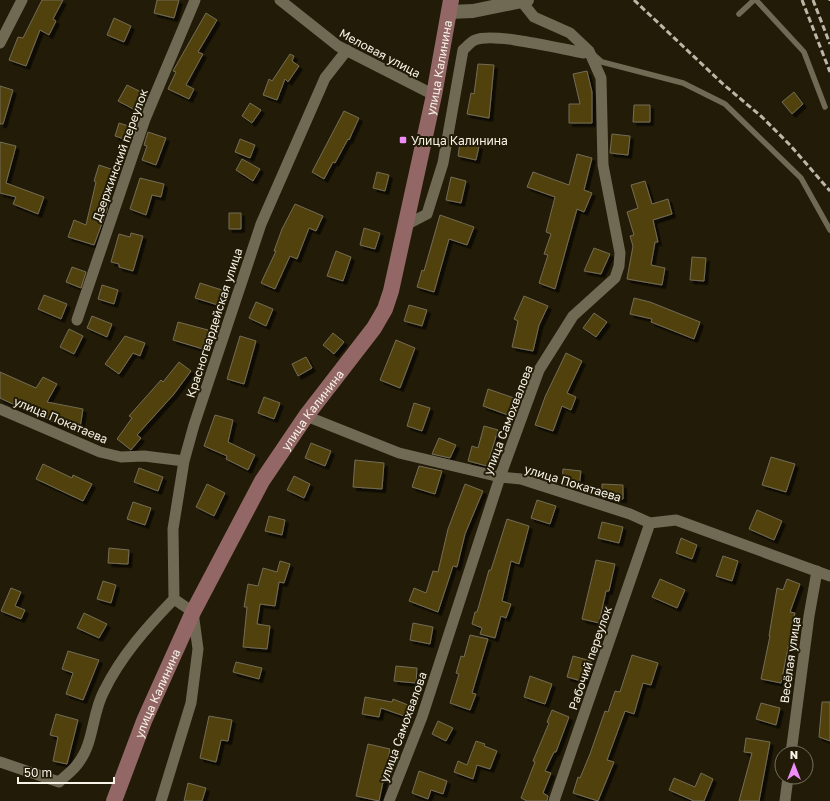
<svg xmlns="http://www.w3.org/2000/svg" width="830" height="801" font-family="'Golos Text',sans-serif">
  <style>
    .building { fill: #51420d; stroke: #746c56; filter: url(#shadow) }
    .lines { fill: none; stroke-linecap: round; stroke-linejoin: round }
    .service { stroke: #706953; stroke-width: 5.5 }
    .minor { stroke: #706953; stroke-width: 11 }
    .tertiary { stroke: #706953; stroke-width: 14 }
    .secondary { stroke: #936765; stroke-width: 16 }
    .rail { stroke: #bcb7a9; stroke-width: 3; stroke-dasharray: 6 3; stroke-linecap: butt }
    .poi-dot { fill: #ee8cf8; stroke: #211b07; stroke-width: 1.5 }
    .labels { text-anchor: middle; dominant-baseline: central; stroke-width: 4; stroke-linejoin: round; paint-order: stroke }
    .street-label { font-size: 12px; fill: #f7f3e7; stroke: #211b07 }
    .poi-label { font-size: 12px; fill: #f7f3e7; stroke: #211b07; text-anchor: start }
  </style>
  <defs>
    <filter id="shadow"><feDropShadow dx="3.5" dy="3.5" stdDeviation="0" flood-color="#0009"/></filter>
  </defs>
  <rect width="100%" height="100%" fill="#211b07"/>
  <!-- building -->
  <path class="building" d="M42,0H63L53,19L56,21L49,35L40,30L26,66L9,60L18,37L23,38Z
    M157,0H179L174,18L154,13Z
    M206,13L217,20L198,52L203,54L186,85L194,89L189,99L168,89L176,72L173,71Z
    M114,18L131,26L124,42L107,35Z
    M290,54L294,56L292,61L299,66L288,82L285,79L277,100L263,95L269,79L272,81Z
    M478,64L494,65L489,118L467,114L471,93L474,94Z
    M587,71L592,92V123H569V104H580L573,74Z
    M127,85L143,93L135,110L118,101Z
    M0,86L13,90L3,124H0Z
    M794,92L803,104L792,114L782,102Z
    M250,103L261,110L252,123L242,116Z
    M634,105H650V122H633Z
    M344,111L359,118L349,140L348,139L335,163L333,162L324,179L312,172Z
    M119,123L135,128L130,141L115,136Z
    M148,132L166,138L156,165L142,160L147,146L144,145Z
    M612,134L630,136L628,155L610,153Z
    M240,139L255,145L250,158L235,152Z
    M0,142L16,146L6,183L44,197L38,214L13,204L16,197L0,193Z
    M460,142L479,146L476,160L458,156Z
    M577,154L592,158L584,190L592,193L584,212L577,209L555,289L539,283L548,255L544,254L551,234L546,232L555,197L527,187L533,172L569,185Z
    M242,159L260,169L253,181L236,170Z
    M99,165L114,170L104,199L109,200L107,210L94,245L68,237L74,220L86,225L96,182L94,181Z
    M377,172L389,175L385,191L373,188Z
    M451,177L466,181L461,203L446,200Z
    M140,178L164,184L161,197L152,195L146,215L130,209Z
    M645,181L652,204L668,199L672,214L653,220L658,242H655L651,265L665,268L662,285L627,279L633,246L630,236L634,235L627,212L638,208L631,185Z
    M295,204L323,216L316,231L309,228L297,259L290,256L275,289L261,283L276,251H274L282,229Z
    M229,213H241V229H229Z
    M440,215L474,227L467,245L449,239L434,292L417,287L422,270L424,271Z
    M364,228L380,233L375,249L360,245Z
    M131,233L143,236L133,271L119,267V264L111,262L119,234L130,237Z
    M594,248L610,254L601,274L584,271Z
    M336,251L351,257L343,281L327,276Z
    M692,257L706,258L704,281L690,280Z
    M72,267L86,272L81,288L66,282Z
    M200,283L222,290L218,305L195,298Z
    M102,285L118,290L114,304L98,299Z
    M44,295L67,304L61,319L38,309Z
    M524,296L548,306L539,325L533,351L512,347L518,321L514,319Z
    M634,298L650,302L700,322L694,339L651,322L652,319L630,314Z
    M256,302L273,309L266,326L249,318Z
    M409,305L427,310L422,326L404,321Z
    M594,313L607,322L596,337L583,328Z
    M92,316L112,324L107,337L87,328Z
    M178,322L208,330L203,349L173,340Z
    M69,329L83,336L74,354L60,347Z
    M333,333L344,342L334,354L323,345Z
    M125,336L145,343L140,356L133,353L119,374L105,364Z
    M240,336L256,341L244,384L227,379Z
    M396,340L415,348L400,388L380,380Z
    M566,353L582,361L567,393L576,397L571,410L562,406L553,431L535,425L545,397Z
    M306,357L312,368L298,376L292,364Z
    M179,362L191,371L174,394L137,435L141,438L131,450L117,439L132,418L129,416L161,380L163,382Z
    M0,372L36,388L43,377L57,384L47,402L83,409L80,428L55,423L24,406L23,409L0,398Z
    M488,389L514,398L508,415L483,406Z
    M264,397L280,403L274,419L258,413Z
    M414,403L430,408L422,431L407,426Z
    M215,415L233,420L228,442L255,455L248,470L226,459L227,456L204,446Z
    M484,426L498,430L487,466L468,461L472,446L478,448Z
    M439,438L456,445L450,458L432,454Z
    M311,443L331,451L325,466L305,458Z
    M771,457L795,464L786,492L762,485Z
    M355,460L384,463L382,489L353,487Z
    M43,464L72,478L73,475L92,484L83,501L36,479Z
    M419,466L442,471L435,494L412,487Z
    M139,468L163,477L158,491L134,482Z
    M563,469L581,471L579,487L562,485Z
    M294,476L310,484L304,498L287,490Z
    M207,484L225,493L214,516L196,507Z
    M465,484L483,491L465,534L457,567L453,566L438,612L409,601L414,588L426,593L433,571L438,572L448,529Z
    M602,484L623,485V499L602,498Z
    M537,500L556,506L550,524L531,518Z
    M133,502L151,508L145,525L127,519Z
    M757,510L782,521L774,540L749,529Z
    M269,516L285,520L282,535L265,531Z
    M507,519L529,526L519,564L511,561L502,601L511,604L506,618L501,616L495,638L480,634L482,628L472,624L475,612H477L489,570H491Z
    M602,522L623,527L619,543L598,538Z
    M681,538L697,545L692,559L676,553Z
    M109,548L129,550L128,564L108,563Z
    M723,556L738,561L732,581L716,576Z
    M596,560L615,564L609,591H606L599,623L582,619Z
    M280,561L290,564L284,583L279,582L275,606L260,604L257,624L270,626L267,649L243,647L247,607H244L248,584L258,586L263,568L277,572Z
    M660,579L685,590L677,608L652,597Z
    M787,579L800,584L790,612L795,613L781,683L761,679L770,636H769L777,588L783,590Z
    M103,581L116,585L111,603L97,599Z
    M11,588L21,592L15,606L25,610L21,619L1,611Z
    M84,613L107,624L99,638L77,628Z
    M413,623L433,627L430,644L410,640Z
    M470,635L488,639L472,693L476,694L470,710L450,703L459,674L456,673L461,656L464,657Z
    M68,651L99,660L83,700L66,694L73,673L62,669Z
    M632,655L658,663L651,685L643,683L634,714L625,711L607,760L614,762L598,801L573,793L578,777L580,778L590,754L605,711L608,712L615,691L620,692Z
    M573,656L591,661L585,682L567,677Z
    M236,662L262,668L259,679L233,672Z
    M396,666L417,668L416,683L394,681Z
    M530,676L552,684L545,704L524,697Z
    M365,697L392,702L393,699L408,705L404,716L381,708L379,717L362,714Z
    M822,702H830V741L819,737Z
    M761,703L780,708L776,725L756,719Z
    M552,710L569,717L556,752H554L545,771L551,773L543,793L548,796L547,801H527L521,798L535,762L533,761L549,723L547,722Z
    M56,714L78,720L67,764L53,761L58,737L50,735Z
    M209,716L232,720L228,741L221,740L216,762L200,758Z
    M438,721L453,728L446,741L432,734Z
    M746,738L770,742L759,801H739L752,753L744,752Z
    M476,741L485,744L484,746L497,751L490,769L477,765L473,779L454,772L458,761L467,765Z
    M368,744L390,749L379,801L356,796Z
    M419,771L447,781L443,794L431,790L428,799L412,793Z
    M701,773L713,779L704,801H694L669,790L674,778L695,787Z
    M188,783L206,788L202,801H184Z"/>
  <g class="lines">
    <!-- service -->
    <path class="service" d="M756,0L804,52L825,107
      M739,14L754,0
      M594,55L602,62L683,83L725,104L801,178L830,230"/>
    <!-- minor -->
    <path class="minor" d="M280,0L338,46L434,95
      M0,43L22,0
      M406,225L427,214L443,163L463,50C467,47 470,42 475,40C494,32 561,49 584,53L589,51
      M77,320L145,119L195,0
      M0,409L100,452L121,457L144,456L184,461
      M306,416L399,453L500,477L521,479L630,514L650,523L676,520L830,576
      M791,753L809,616L817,571
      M0,762L59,782C65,776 74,770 79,762C94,742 92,713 104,691C121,656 147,627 174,599
      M161,801L191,703L198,649L193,612L174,599L173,529L184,461L194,425L261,224L325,78L347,50
      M389,801L422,717L500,477L539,370L573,316L615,278L619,266L620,253L603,165L601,78L589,51L570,33L534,17L522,2
      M554,801L650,523
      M785,801L788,777"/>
    <!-- tertiary -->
    <path class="tertiary" d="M449,12L473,11L527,0"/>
    <!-- secondary -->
    <path class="secondary" id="s1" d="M114,801L144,721L193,612L262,481L306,416L374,328L385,309L391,291L434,95L451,0"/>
    <!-- rail -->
    <path class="rail" d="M634,0L723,84L762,117L790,145L830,191
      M802,0L830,72
      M813,0L830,44
      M830,0V1"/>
  </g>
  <!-- markers -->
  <rect class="poi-dot" x="399" y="136" width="8" height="8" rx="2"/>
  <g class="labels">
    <!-- street labels -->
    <g class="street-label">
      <text transform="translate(380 53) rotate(28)">Меловая улица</text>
      <text stroke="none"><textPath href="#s1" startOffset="812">улица Калинина</textPath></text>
      <text transform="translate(120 155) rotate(-70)">Дзержинский переулок</text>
      <text transform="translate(214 323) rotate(-72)">Красногвардейская улица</text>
      <text stroke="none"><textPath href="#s1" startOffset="440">улица Калинина</textPath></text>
      <text transform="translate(61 420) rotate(23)">улица Покатаева</text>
      <text transform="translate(508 420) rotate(-69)">улица Самохвалова</text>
      <text transform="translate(573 483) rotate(17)">улица Покатаева</text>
      <text transform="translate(590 658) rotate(-71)">Рабочий переулок</text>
      <text transform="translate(790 660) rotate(-82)">Весёлая улица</text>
      <text stroke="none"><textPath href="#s1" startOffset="116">улица Калинина</textPath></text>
      <text transform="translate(403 727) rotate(-70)">улица Самохвалова</text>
    </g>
    <!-- poi labels -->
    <g class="poi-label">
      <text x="411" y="140">Улица Калинина</text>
    </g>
  </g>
  <!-- north arrow -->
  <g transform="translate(794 765)"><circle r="19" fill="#211b07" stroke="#777161"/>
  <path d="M0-3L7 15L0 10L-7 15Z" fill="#ee8cf8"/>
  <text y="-6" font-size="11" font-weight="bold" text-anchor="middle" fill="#f7f3e7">N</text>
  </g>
  <!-- scale -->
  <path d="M18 777v6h96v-6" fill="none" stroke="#f7f3e7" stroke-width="2"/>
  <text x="24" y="777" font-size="12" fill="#f7f3e7" stroke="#211b07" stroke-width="3" paint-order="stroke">50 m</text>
</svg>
